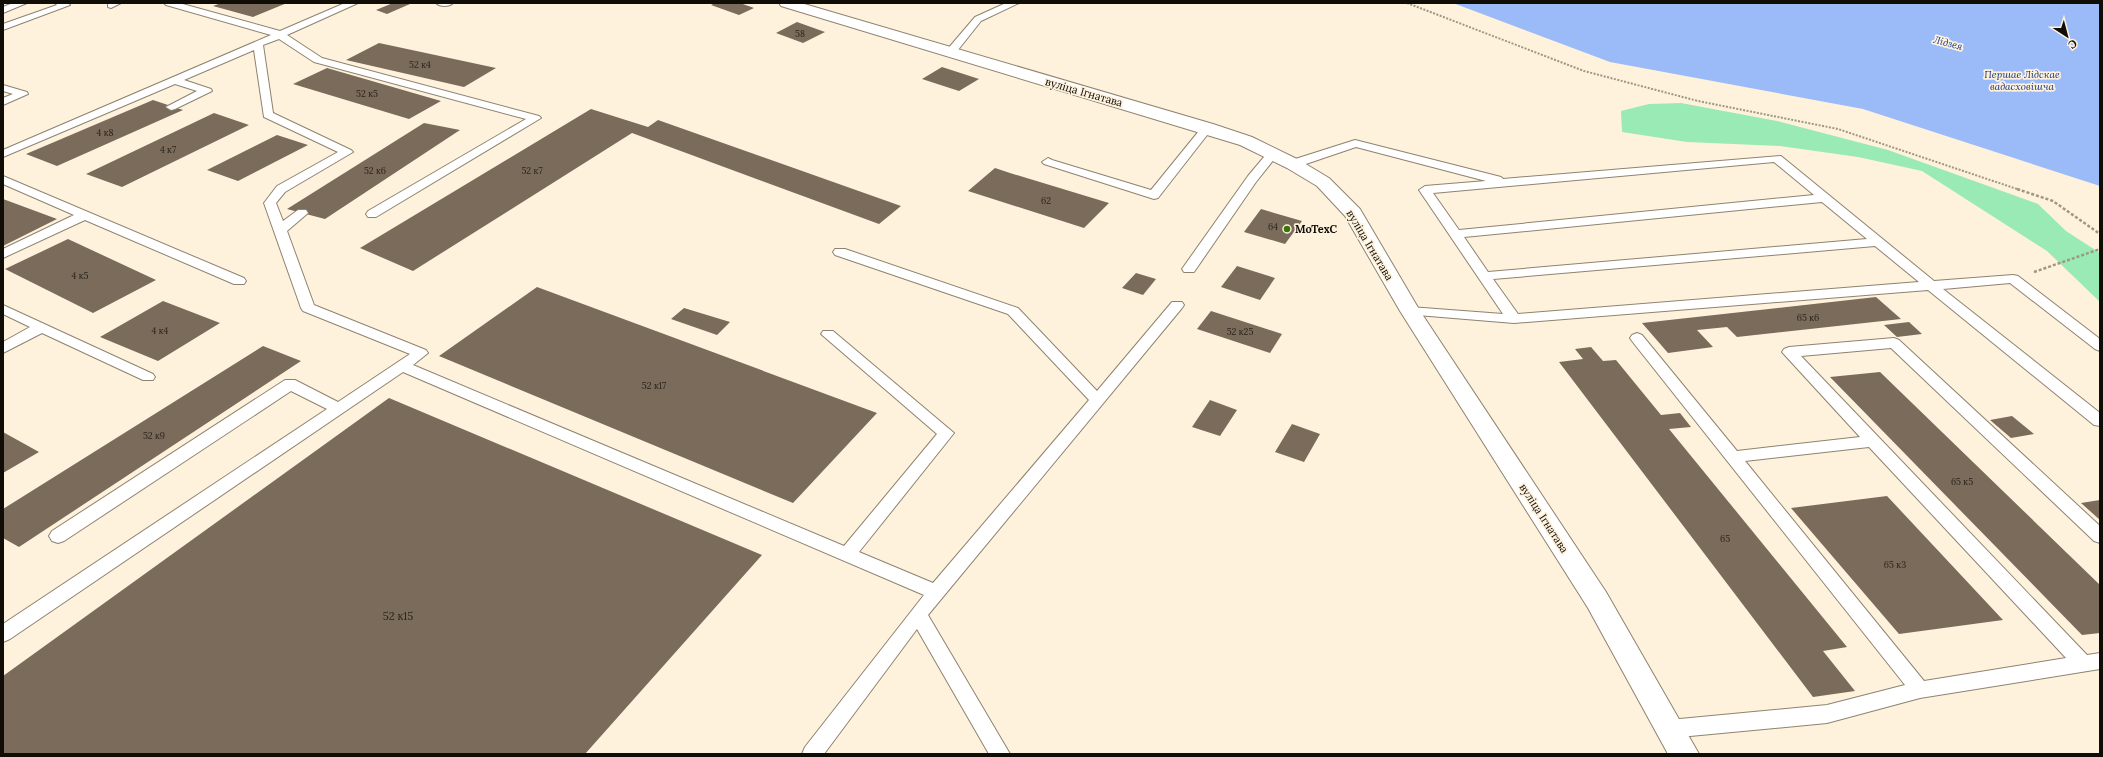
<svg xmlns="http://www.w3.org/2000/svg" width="2103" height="757" font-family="Lora,serif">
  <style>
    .green { fill: #99eab5 }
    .water { fill: #9bbaf8 }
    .building { fill: #7a6b5b }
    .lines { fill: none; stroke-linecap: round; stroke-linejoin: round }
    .service-casing { stroke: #8e8370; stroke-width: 2 }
    .tertiary-casing { stroke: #8e8370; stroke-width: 2 }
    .path-far1 { stroke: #9f9687; stroke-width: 2; stroke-dasharray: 2 1.5; stroke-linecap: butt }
    .path { stroke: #9f9687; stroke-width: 2.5; stroke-dasharray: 3 2; stroke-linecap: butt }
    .service { fill: #fff; fill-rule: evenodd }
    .tertiary { fill: #fff; fill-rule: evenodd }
    .poi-dot { fill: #3a7406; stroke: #fef2dd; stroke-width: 1.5 }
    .labels { text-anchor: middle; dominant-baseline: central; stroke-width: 3.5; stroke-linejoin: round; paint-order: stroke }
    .number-label { font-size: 9px; fill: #2a241b }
    .far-water-label { font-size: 10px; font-style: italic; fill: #11348b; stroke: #fef2dd }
    .street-label { font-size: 11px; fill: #100c06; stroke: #fef2dd }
    .poi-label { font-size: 11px; font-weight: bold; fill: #100c06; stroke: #fef2dd; text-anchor: start }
    .near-number-label { font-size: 11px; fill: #2a241b }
  </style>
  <rect width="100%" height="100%" fill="#fef2dd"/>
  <!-- green -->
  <path class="green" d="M1681,103L1777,121L1888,150L2038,204L2066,231L2100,253V302L2047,251L1922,171L1858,157L1780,146L1687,142L1622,132L1621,111L1649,104Z"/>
  <!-- water -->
  <path class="water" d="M1453,3H2100V186L1863,109L1610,62Z"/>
  <!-- building -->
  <path class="building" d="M221,3H287L253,17L213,6Z
    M393,3L410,4L387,14L376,10Z
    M715,3H740L754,8L739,15L711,5Z
    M797,22L825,32L803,43L776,33Z
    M379,43L496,68L464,87L346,60Z
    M942,67L979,79L959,91L922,79Z
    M327,68L441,101L409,119L293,84Z
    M153,100L183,110L57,166L26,154Z
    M591,109L648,127L658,120L901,206L879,224L632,133L413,271L360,248Z
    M214,113L249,125L122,187L86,174Z
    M424,123L460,130L325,219L287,209Z
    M277,135L308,145L238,181L207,170Z
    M995,168L1010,173L1109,203L1084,228L968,191Z
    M3,199L57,219L3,246Z
    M1261,209L1302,221L1285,244L1244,232Z
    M68,239L156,280L93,313L5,269Z
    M1237,266L1275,278L1260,300L1221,287Z
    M1136,273L1156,279L1143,295L1122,288Z
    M537,287L877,413L793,503L439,356Z
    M1876,297L1901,319L1737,337L1727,327L1697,330L1713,347L1668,353L1642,323Z
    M163,301L220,323L158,361L100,337Z
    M684,308L730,322L717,335L671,319Z
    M1211,311L1282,334L1270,353L1197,329Z
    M1909,322L1922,334L1897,337L1884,325Z
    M263,346L301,361L19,547L3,538V509Z
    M1591,347L1603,361L1616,360L1661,415L1680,413L1691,427L1669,429L1847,647L1823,651L1855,691L1813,697L1559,362L1583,359L1575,349Z
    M1880,372L2100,585V633L2082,635L1830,377Z
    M389,398L762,555L585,754H3V676Z
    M1210,400L1237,410L1220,436L1192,427Z
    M2012,416L2034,434L2011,438L1990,420Z
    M1292,424L1320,434L1304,462L1275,452Z
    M3,432L39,452L3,473Z
    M1887,496L2003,620L1899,634L1791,508Z
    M2100,500V520L2081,503Z"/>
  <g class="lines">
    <defs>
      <path id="service" d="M13,3H27L3,13V7Z
        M55,3H68L70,5L3,30V24L57,5Z
        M108,3H121L111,8L108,7Z
        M164,3H179L280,31L345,3H358L287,35L322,58L539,116L541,118L376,217H368L366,214L368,211L526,119L314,62L279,39L263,45L273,113L351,150L353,152L285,192L276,203L283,221L298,210H306L308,213L287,231L314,305L426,350L428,353L413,365L844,546L937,434L821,334L823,331H833L954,433L859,552L933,583L1089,400L1008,314L835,255L833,252L835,249H845L1018,308L1097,391L1172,302H1182L1184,305L1182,308L928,615L1010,754H989L917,629L824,754H802L805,747L924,595L403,372L10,639L3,642V624L327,409L291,391L64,541L58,543L52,541L49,536L52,531L285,380H295L338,402L410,354L303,311L301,308L264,203L277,186L338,152L264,117L254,50L184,80L211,89L212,91L175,109L171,110L166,107L197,91L175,84L3,157V150L271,35L166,5Z
        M436,3H453C449,7 440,7 436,3Z
        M1006,3H1019L981,21L954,55H946L945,53L946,51L975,17Z
        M3,85L27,92L28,94L3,105V98L13,94L3,91Z
        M1207,125L1213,128L1211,130L1158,198L1154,199L1044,164L1042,162L1048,158L1052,160L1151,190L1203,126Z
        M1355,140L1501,177L1503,179L1781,156L1934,281L2013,275L2018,276L2100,339V351L2095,349L2010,283L1943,289L2100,413V426L2094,425L1928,290L1514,323L1405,314L1403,311L1405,308L1410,307L1503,314L1419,190L1425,186L1486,181L1356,147L1297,167L1293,168L1287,164L1289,161ZM1774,162L1814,195L1459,230L1433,193ZM1822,202L1867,239L1488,272L1464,237ZM1875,246L1919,282L1518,314L1493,279Z
        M1273,150L1279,153L1256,182L1194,272H1184L1182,269L1248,176L1269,151Z
        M3,176L244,278L246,281L244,284H234L85,220L3,258V249L74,215L3,184Z
        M3,305L153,374L155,377L153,380H143L42,333L3,353V342L30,327L3,314Z
        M1637,333L1642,335L1737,451L1860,437L1782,352L1784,349L1789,347L1894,338L1899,340L2100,526V543L2094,541L1891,348L1801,356L2087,655L2100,653V669L1920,698L1827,723L1669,738L1662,735L1659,729L1662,723L1669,720L1827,705L1905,685L1632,341L1630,338L1632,335ZM1869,447L2066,658L1924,681L1745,461Z"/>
      <path id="tertiary" d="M779,3H801L1213,124L1252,137L1299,160L1329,178L1360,209L1420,311L1606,592L1699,754H1668L1588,608L1400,311L1345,216L1317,186L1287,168L1240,145L781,6Z"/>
    </defs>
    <!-- service casing -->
    <use href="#service" class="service-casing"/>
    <!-- tertiary casing -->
    <use href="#tertiary" class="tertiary-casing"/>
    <!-- path-far1 -->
    <path class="path-far1" d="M1407,3L1584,71L1698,101L1838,129L2020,190"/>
    <!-- path -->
    <path class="path" d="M2017,189L2053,201L2100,234
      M2034,272L2100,249"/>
    <!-- service -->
    <use href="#service" class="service"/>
    <!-- tertiary -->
    <use href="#tertiary" class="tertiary"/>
  </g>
  <!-- markers -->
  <circle class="poi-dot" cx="1287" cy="229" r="4"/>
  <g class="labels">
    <!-- number labels -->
    <g class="number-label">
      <text x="800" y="33">58</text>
      <text x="420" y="64">52 к4</text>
      <text x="367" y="93">52 к5</text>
      <text x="105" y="132">4 к8</text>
      <text x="168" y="149">4 к7</text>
      <text x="375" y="170">52 к6</text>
      <text x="532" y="170">52 к7</text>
      <text x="1046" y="200">62</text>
      <text x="1273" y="226">64</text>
      <text x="80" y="275">4 к5</text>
      <text x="1808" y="317">65 к6</text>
      <text x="160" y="330">4 к4</text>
      <text x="1240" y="331">52 к25</text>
      <text x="654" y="385">52 к17</text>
      <text x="154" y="435">52 к9</text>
      <text x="1962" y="481">65 к5</text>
      <text x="1725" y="538">65</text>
      <text x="1895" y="564">65 к3</text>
    </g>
    <!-- far-water labels -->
    <g class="far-water-label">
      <text transform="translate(1948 43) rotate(15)">Лідзея</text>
      <text x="2022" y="74">Першае Лідскае<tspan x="2022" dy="12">вадасховішча</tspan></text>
    </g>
    <!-- street labels -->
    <g class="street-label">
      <text transform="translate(1084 92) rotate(16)">вуліца Ігнатава</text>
      <text transform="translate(1370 245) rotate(59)">вуліца Ігнатава</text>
      <text transform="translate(1544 518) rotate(57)">вуліца Ігнатава</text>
    </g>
    <!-- poi labels -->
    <g class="poi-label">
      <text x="1295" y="229">MoTexC</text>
    </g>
    <!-- near-number labels -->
    <g class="near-number-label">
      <text x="398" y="616">52 к15</text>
    </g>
  </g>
  <!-- border -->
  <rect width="2103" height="757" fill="none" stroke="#100c06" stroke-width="8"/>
  <!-- north arrow -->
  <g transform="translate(2067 36) rotate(144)" stroke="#fef2dd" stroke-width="3" paint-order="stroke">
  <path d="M0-3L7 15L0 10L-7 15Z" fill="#100c06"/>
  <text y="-6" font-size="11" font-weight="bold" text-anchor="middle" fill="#100c06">С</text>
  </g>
</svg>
